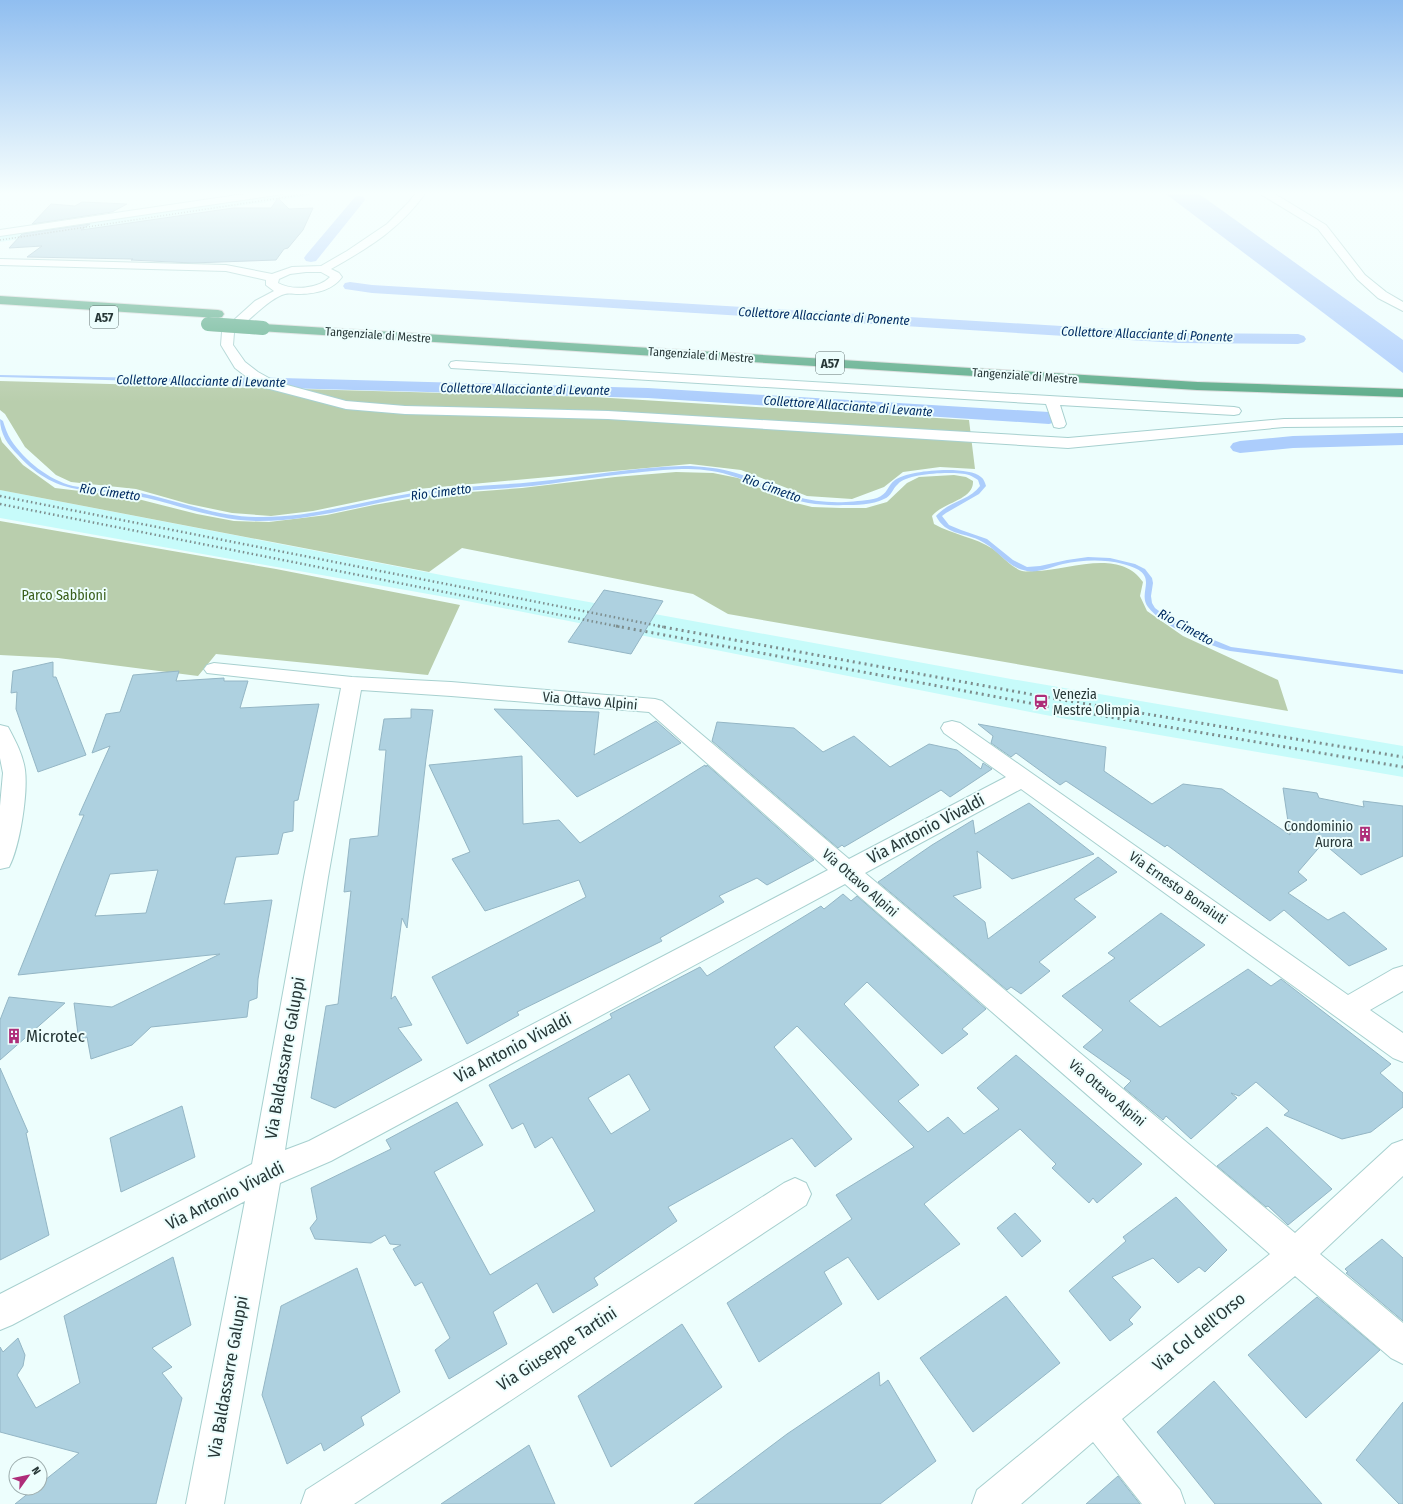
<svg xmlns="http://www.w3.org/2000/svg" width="1403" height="1504" font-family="'Fira Sans Condensed',sans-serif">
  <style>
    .built { fill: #c7fbfa }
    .green { fill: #b9cead }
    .water { fill: #accdfc }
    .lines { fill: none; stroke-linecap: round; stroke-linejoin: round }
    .stream { fill: #accdfc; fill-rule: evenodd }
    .canal { fill: #accdfc; fill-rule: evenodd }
    .building { fill: #aed1e0; stroke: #94b6c5; fill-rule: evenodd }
    .minor-casing { stroke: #a7d0cf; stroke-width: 2 }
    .highway-casing { stroke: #d8dbdb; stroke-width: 2 }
    .minor { fill: #fff; fill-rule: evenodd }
    .highway { fill: #5dac8a; fill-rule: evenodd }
    .rail-far2 { stroke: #7d8d8d; stroke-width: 1.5; stroke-dasharray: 1 2; stroke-linecap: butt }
    .rail-far1 { stroke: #7d8d8d; stroke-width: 2.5; stroke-dasharray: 1.5 3; stroke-linecap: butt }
    .rail { stroke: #7d8d8d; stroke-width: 3; stroke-dasharray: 2 4; stroke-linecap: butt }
    .highway-bridge-casing { stroke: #d8dbdb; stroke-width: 14; stroke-linecap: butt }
    .highway-bridge { stroke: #5dac8a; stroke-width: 14 }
    .labels { text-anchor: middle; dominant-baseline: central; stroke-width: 4; stroke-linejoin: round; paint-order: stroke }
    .far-street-label { font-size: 12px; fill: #273737; stroke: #edfefd }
    .far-water-label { font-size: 13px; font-style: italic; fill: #022d63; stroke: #edfefd }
    .shield { fill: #edfefd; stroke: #627372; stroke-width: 1 }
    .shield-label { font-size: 13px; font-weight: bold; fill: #273737 }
    .park-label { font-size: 14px; fill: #395e1a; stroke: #edfefd }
    .poi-label { font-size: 14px; fill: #273737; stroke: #edfefd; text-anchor: start }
    .street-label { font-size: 14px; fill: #273737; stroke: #edfefd }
    .near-street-label { font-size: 17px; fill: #273737; stroke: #edfefd }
    .near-poi-label { font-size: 17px; fill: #273737; stroke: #edfefd; text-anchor: start }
  </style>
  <rect width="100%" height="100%" fill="#edfefd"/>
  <!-- built -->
  <path class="built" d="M297,191H340L0,242V234Z
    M0,490L457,578L1011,679L1403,746V777L1061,718L462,600L0,518Z"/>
  <!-- green -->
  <path class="green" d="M0,381L594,397L969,420L975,469L940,467L903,472L884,487L852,499L807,496L741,470L690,464L418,489L313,511L271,516L232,513L189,504L136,489L71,482L56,475L25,447L5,414L0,410Z
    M0,436L2,442L23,465L55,488L130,497L197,514L234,521L269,522L327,515L374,505L431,495L522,488L615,477L676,472L713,473L738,478L788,501L812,507L841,508H866L887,502L907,483L919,477L954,475L966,477L973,481C974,500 943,502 932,516L934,524C953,535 975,537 993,549C1001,555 1012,568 1022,571C1025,572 1030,571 1034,571C1068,571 1119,547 1143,582L1140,596L1147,611L1183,636L1278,680L1288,711L728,614L693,594L462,548L429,572L0,490Z
    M0,521L276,569L460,605L428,675L216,654L198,676L58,658L0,655Z"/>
  <!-- water -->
  <path class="water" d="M1162,191H1195L1403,340V373Z"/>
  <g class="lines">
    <!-- stream -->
    <path class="stream" d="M0,375L246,380L249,382L246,384L0,377Z
      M0,419L3,421C5,427 7,434 11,440C25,461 49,480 73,486C94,490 115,489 136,492C177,500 216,517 258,517C311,518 362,501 413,493C453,486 493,486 533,482C583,477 633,467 684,466C702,466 719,468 736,473C756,479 774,490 794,496C811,501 829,503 846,502C856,501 867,501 877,498C888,494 887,486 895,480C908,470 968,465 981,477C984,479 985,483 986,486L979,494L946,513L942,516L949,525L961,530L987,539L1013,560L1027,567L1040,566L1067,560L1088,557L1110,558L1135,564L1145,569L1152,578L1153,583L1151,596L1152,603L1155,608L1163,614L1192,631L1231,647L1403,670V674L1230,651C1207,645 1162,626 1148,607C1136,591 1163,574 1123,564C1103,559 1082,560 1063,564C1051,567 1039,573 1027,571C1007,568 997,548 979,540C962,532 946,535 936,516C948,502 970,500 980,486L978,480C975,478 972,476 969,475C954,471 908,473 898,484C892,489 892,496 884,499C872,505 857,505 843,505C823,506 801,503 782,496C764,489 747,480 729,475C714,470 698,469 682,469C632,471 582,480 532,486C493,490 453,490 413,496C362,505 311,521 259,521C221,521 184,507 147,498C94,486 60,501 18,455C8,445 0,434 0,419Z"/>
    <!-- canal -->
    <path class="canal" d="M359,196L363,197L365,200L316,261L311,262L306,261L304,258L306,255L355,197Z
      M350,282L372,285L1178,333L1298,334L1304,336L1306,339L1304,342L1298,344L1178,343L372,293L345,289L343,286L345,283Z
      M246,377L648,388L1049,412L1056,414L1058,418L1056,422L1049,424L648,398L246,387L240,386L237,382L240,378Z
      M1403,433V445L1293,448L1240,453L1233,451L1230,447L1233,443L1240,441L1293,436Z"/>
  </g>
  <!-- building -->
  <path class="building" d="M278,198L289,209L313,208L303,230L288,248L284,249L276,260L192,263L131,260L133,259L27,257L42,246L9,248L22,234L90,224L81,230L233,208H271Z
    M82,202L127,204L112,212L32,224L51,204L75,206Z
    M604,590L663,601L631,654L568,642Z
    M53,662V677H56L86,755L38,772L16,709L17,692L11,693L13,671Z
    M179,671L176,681L224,678V681H248L240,708L319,704L298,800L294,801L293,831L283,833L278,854L236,857L224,904L272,900L258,979L257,998L249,1001L247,1017L151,1027L132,1045L91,1059L87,1037L79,1042L74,1003L112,1007L220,954L18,975L62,866L84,815H79L110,746L92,753L106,714L120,712L133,675ZM158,870L146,913L95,916L110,874Z
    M411,709L433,710L426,759L407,928L402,918L391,999L395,996L412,1025L398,1028L422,1060L335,1108L311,1098L326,1006L338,1004L351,891L344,892L350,839L378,836L386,750H379L384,719L411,718Z
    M494,709L599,712L594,755L656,721L681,743L577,797Z
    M717,722L794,728L823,752L854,736L890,767L929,744L957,750L981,769L983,763L992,769L950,797L941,790L844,847L842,845L838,848L712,741Z
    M978,724L1106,747L1104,771L1152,804L1183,784L1222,789L1290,835L1283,788L1317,793L1319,798L1364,807L1363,801L1403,806V856L1361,875L1323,843L1298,872L1307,880L1288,893L1328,920L1344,912L1387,949L1349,966L1284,910L1270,921L1167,845L1165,847L1066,781L1060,785L1016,753L1011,757L991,743L993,736Z
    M522,756L523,824L559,820L580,843L705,765L706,767L707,765L814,860L767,885L757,878L719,896L724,902L660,938L662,941L517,1012L519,1015L467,1044L432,977L586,897L579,880L485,911L452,859L470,852L429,765Z
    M1029,803L1094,854L1012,879L977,851L981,888L953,896L985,922L988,939L1098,857L1117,872L1074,899L1096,917L1039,962L1050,971L1021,994L1011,987L1007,990L878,882L932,845L973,820L975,834Z
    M843,894L851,901L857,896L986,1009L962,1029L968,1034L942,1054L867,982L844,1004L919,1085L898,1101L928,1132L948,1117L964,1134L999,1109L977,1088L1016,1055L1142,1164L1097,1203L1093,1198L1089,1203L1052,1168L1056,1164L1020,1129L924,1204L960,1244L878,1300L848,1257L824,1272L842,1304L759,1362L727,1303L852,1219L836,1195L914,1147L797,1026L774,1047L852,1139L815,1167L792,1138L668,1207L677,1221L594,1278L598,1285L553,1313L537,1283L493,1312L507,1344L449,1379L435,1350L450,1338L422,1282L415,1286L393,1249L401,1245L390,1244L385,1235L371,1243L315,1239L310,1228L317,1219L311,1188L391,1149L386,1140L457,1102L483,1145L434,1172L490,1275L595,1211L552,1137L535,1148L523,1123L512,1129L489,1085L612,1018L610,1014L700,967L707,976L821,906L824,909ZM629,1074L650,1110L611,1134L588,1098Z
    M1161,913L1205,945L1129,1001L1160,1027L1248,969L1271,986L1281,979L1391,1064L1380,1073L1403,1093V1107L1371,1132L1342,1139L1284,1115L1289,1111L1256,1082L1239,1096L1231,1093L1237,1098L1191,1139L1166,1116L1163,1120L1124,1088L1131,1081L1083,1047L1103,1030L1062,996L1115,958L1108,953Z
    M9,997L65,1003L0,1060V1020Z
    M0,1068L28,1132L26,1133L49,1235L0,1260Z
    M182,1106L195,1157L121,1192L110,1138Z
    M1267,1127L1332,1189L1288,1225L1268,1206L1266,1207L1217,1166Z
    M1176,1197L1227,1250L1205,1272L1199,1267L1178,1283L1153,1258L1112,1277L1141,1307L1129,1320L1133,1324L1110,1341L1069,1291L1126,1241L1123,1237Z
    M1015,1213L1041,1241L1022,1257L997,1228Z
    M1382,1239L1403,1258V1321L1346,1273L1348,1272L1345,1269Z
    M173,1257L191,1325L152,1348L172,1367L162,1373L182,1398L156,1504H15L35,1488H40V1484L79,1453L0,1432V1347L3,1352L18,1338L25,1355L23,1366L17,1375L36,1408L80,1383L64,1316Z
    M357,1268L400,1392L361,1417L364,1425L324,1451L321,1443L287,1464L262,1395L281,1306Z
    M1006,1296L1060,1363L973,1432L920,1358Z
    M1317,1297L1380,1350L1306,1418L1248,1355Z
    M682,1324L722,1387L611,1467L578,1396Z
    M879,1372L880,1386L888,1380L936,1461L880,1504H694L787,1434Z
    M1214,1381L1322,1504H1215L1157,1432Z
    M1403,1402V1504H1399L1356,1460Z
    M529,1445L555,1504H441Z
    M1118,1476L1140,1504H1086Z"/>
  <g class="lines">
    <defs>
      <path id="minor" d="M264,191H288L283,194L0,236V230Z
        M417,191H427C401,228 370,247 331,269L339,273L342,277C332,291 314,294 298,294C294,294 289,293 285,294C271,297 246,323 234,333L233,345L245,362L258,372L276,382L346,401L405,406L608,411L1068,438L1284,419L1403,418V426L1284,427L1068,448L608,419L405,414L346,409L266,388L248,378L235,368L221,345L222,332L224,329L255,301L274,291L266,285V280L226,271L0,265V259L226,265L272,274L292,267L321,266L347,251L387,224L409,202ZM306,272H321L330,277C319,289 292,291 278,283L279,279L290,274Z
        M1260,191H1270L1326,225L1365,275L1386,292L1403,302V311L1378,298L1357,279L1318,229L1262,195Z
        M456,361L1234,407L1239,408L1241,411L1239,414L1234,415L1060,405L1066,424L1064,427L1059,428L1054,427L1046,404L451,368L449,365L451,362Z
        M214,663L352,677L451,682L655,699L662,701L849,859L1006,777L944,733L941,728L944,723L952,721L960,723L1348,995L1393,969L1403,966V991L1370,1010L1403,1033V1062L1393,1058L1021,789L865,873L1295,1233L1392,1144L1403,1140V1176L1320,1254L1403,1323V1364L1391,1358L1295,1276L1122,1419L1180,1490L1185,1504H1142L1093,1442L1021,1504H972L977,1490L1083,1403L1270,1254L845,884L331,1161L280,1183L224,1504H186L245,1201L12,1325L0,1330V1294L252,1164L304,877L341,688L207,673L204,669L207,665ZM361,690L451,696L649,712L828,870L309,1141L285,1150L328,877Z
        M0,725L8,727C15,740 23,755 25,770C28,793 20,846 9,867L0,869V806L3,773L0,758Z
        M795,1178L806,1183L811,1194L806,1205L354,1504H301L306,1490L784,1183Z"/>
      <path id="highway" d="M0,296L218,310L222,311L224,314L222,317L218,318L0,304Z
        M263,324L1197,382L1403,389V397L1197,390L259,331L257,328L259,325Z"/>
    </defs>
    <!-- minor casing -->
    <use href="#minor" class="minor-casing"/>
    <!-- highway casing -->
    <use href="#highway" class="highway-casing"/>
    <!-- minor -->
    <use href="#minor" class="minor"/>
    <!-- highway -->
    <use href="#highway" class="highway"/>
    <!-- rail-far2 -->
    <path class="rail-far2" d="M0,240L327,191"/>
    <!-- rail-far1 -->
    <path class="rail-far1" d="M0,496L664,627
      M0,504L621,627"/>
    <!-- rail -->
    <path class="rail" d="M616,626L1051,707L1403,767
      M658,626L1051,698L1403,757"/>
    <defs>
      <path id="highway-bridge" d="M208,324L263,328"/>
    </defs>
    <!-- highway-bridge casing -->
    <use href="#highway-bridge" class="highway-bridge-casing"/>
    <!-- highway-bridge -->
    <use href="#highway-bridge" class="highway-bridge"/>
  </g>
  <!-- sky -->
  <linearGradient id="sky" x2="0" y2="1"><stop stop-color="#90bef0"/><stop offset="0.48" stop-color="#f7fffe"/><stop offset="1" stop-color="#f7fffe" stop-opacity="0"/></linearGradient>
  <rect width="1403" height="402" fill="url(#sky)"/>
  <!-- icons -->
  <defs>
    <symbol id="station-bare" viewBox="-9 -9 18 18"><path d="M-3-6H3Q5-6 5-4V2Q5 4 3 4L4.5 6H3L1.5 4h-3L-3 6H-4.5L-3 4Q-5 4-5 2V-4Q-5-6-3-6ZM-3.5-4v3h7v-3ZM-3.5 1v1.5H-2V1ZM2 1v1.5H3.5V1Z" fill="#ae2d79" stroke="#edfefd" stroke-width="2.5" paint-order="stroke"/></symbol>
    <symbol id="building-bare" viewBox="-9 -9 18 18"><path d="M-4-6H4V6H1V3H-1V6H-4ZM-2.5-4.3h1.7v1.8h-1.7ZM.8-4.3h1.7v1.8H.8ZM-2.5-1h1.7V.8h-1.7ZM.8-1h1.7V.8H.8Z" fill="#ae2d79" stroke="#edfefd" stroke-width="2.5" paint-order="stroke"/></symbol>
  </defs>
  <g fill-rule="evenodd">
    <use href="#station-bare" x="1030" y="691" width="22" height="22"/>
    <use href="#building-bare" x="1354" y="823" width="22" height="22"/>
    <use href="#building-bare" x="3" y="1025" width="22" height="22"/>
  </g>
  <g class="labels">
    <!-- far-street labels -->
    <g class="far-street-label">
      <text transform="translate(378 335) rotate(4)">Tangenziale di Mestre</text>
      <text transform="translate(701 355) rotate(4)">Tangenziale di Mestre</text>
      <text transform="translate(1025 376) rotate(4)">Tangenziale di Mestre</text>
    </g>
    <!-- far-water labels -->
    <g class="far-water-label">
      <text transform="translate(824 316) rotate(3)">Collettore Allacciante di Ponente</text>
      <text transform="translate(1147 334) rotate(2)">Collettore Allacciante di Ponente</text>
      <text transform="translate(201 381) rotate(1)">Collettore Allacciante di Levante</text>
      <text transform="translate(525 389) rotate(1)">Collettore Allacciante di Levante</text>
      <text transform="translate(848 406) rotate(4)">Collettore Allacciante di Levante</text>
      <text transform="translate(772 488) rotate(20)">Rio Cimetto</text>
      <text transform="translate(110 492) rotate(8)">Rio Cimetto</text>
      <text transform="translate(441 492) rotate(-7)">Rio Cimetto</text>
      <text transform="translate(1186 627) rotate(29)">Rio Cimetto</text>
    </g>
    <!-- shield labels -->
    <g class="shield">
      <rect x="90" y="306" width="28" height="22" rx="3"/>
      <rect x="816" y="352" width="28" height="22" rx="3"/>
    </g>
    <g class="shield-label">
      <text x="104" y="317">A57</text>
      <text x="830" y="363">A57</text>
    </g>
    <!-- park labels -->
    <g class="park-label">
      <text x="64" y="595">Parco Sabbioni</text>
    </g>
    <!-- poi labels -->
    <g class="poi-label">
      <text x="1053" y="694">Venezia<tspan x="1053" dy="16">Mestre Olimpia</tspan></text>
      <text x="1353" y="826" text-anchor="end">Condominio<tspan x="1353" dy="16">Aurora</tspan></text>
    </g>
    <!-- street labels -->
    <g class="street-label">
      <text transform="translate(590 701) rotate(5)">Via Ottavo Alpini</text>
      <text transform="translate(860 883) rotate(41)">Via Ottavo Alpini</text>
      <text transform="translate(1178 888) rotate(35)">Via Ernesto Bonaiuti</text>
      <text transform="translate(1107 1093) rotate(40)">Via Ottavo Alpini</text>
    </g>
    <!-- near-street labels -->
    <g class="near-street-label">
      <text transform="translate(926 829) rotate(-28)">Via Antonio Vivaldi</text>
      <text transform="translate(513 1048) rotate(-28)">Via Antonio Vivaldi</text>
      <text transform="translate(285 1058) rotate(-80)">Via Baldassarre Galuppi</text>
      <text transform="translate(225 1196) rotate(-27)">Via Antonio Vivaldi</text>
      <text transform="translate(1199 1332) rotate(-39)">Via Col dell'Orso</text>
      <text transform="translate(557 1349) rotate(-33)">Via Giuseppe Tartini</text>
      <text transform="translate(228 1377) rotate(-80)">Via Baldassarre Galuppi</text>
    </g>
    <!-- near-poi labels -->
    <g class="near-poi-label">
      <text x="26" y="1036">Microtec</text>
    </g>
  </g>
  <!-- north arrow -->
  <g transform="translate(28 1476) rotate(57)"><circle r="19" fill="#edfefd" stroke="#9eaeae"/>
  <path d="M0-3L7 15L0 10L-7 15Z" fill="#ae2d79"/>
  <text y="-6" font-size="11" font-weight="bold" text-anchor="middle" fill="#273737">N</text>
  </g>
</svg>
